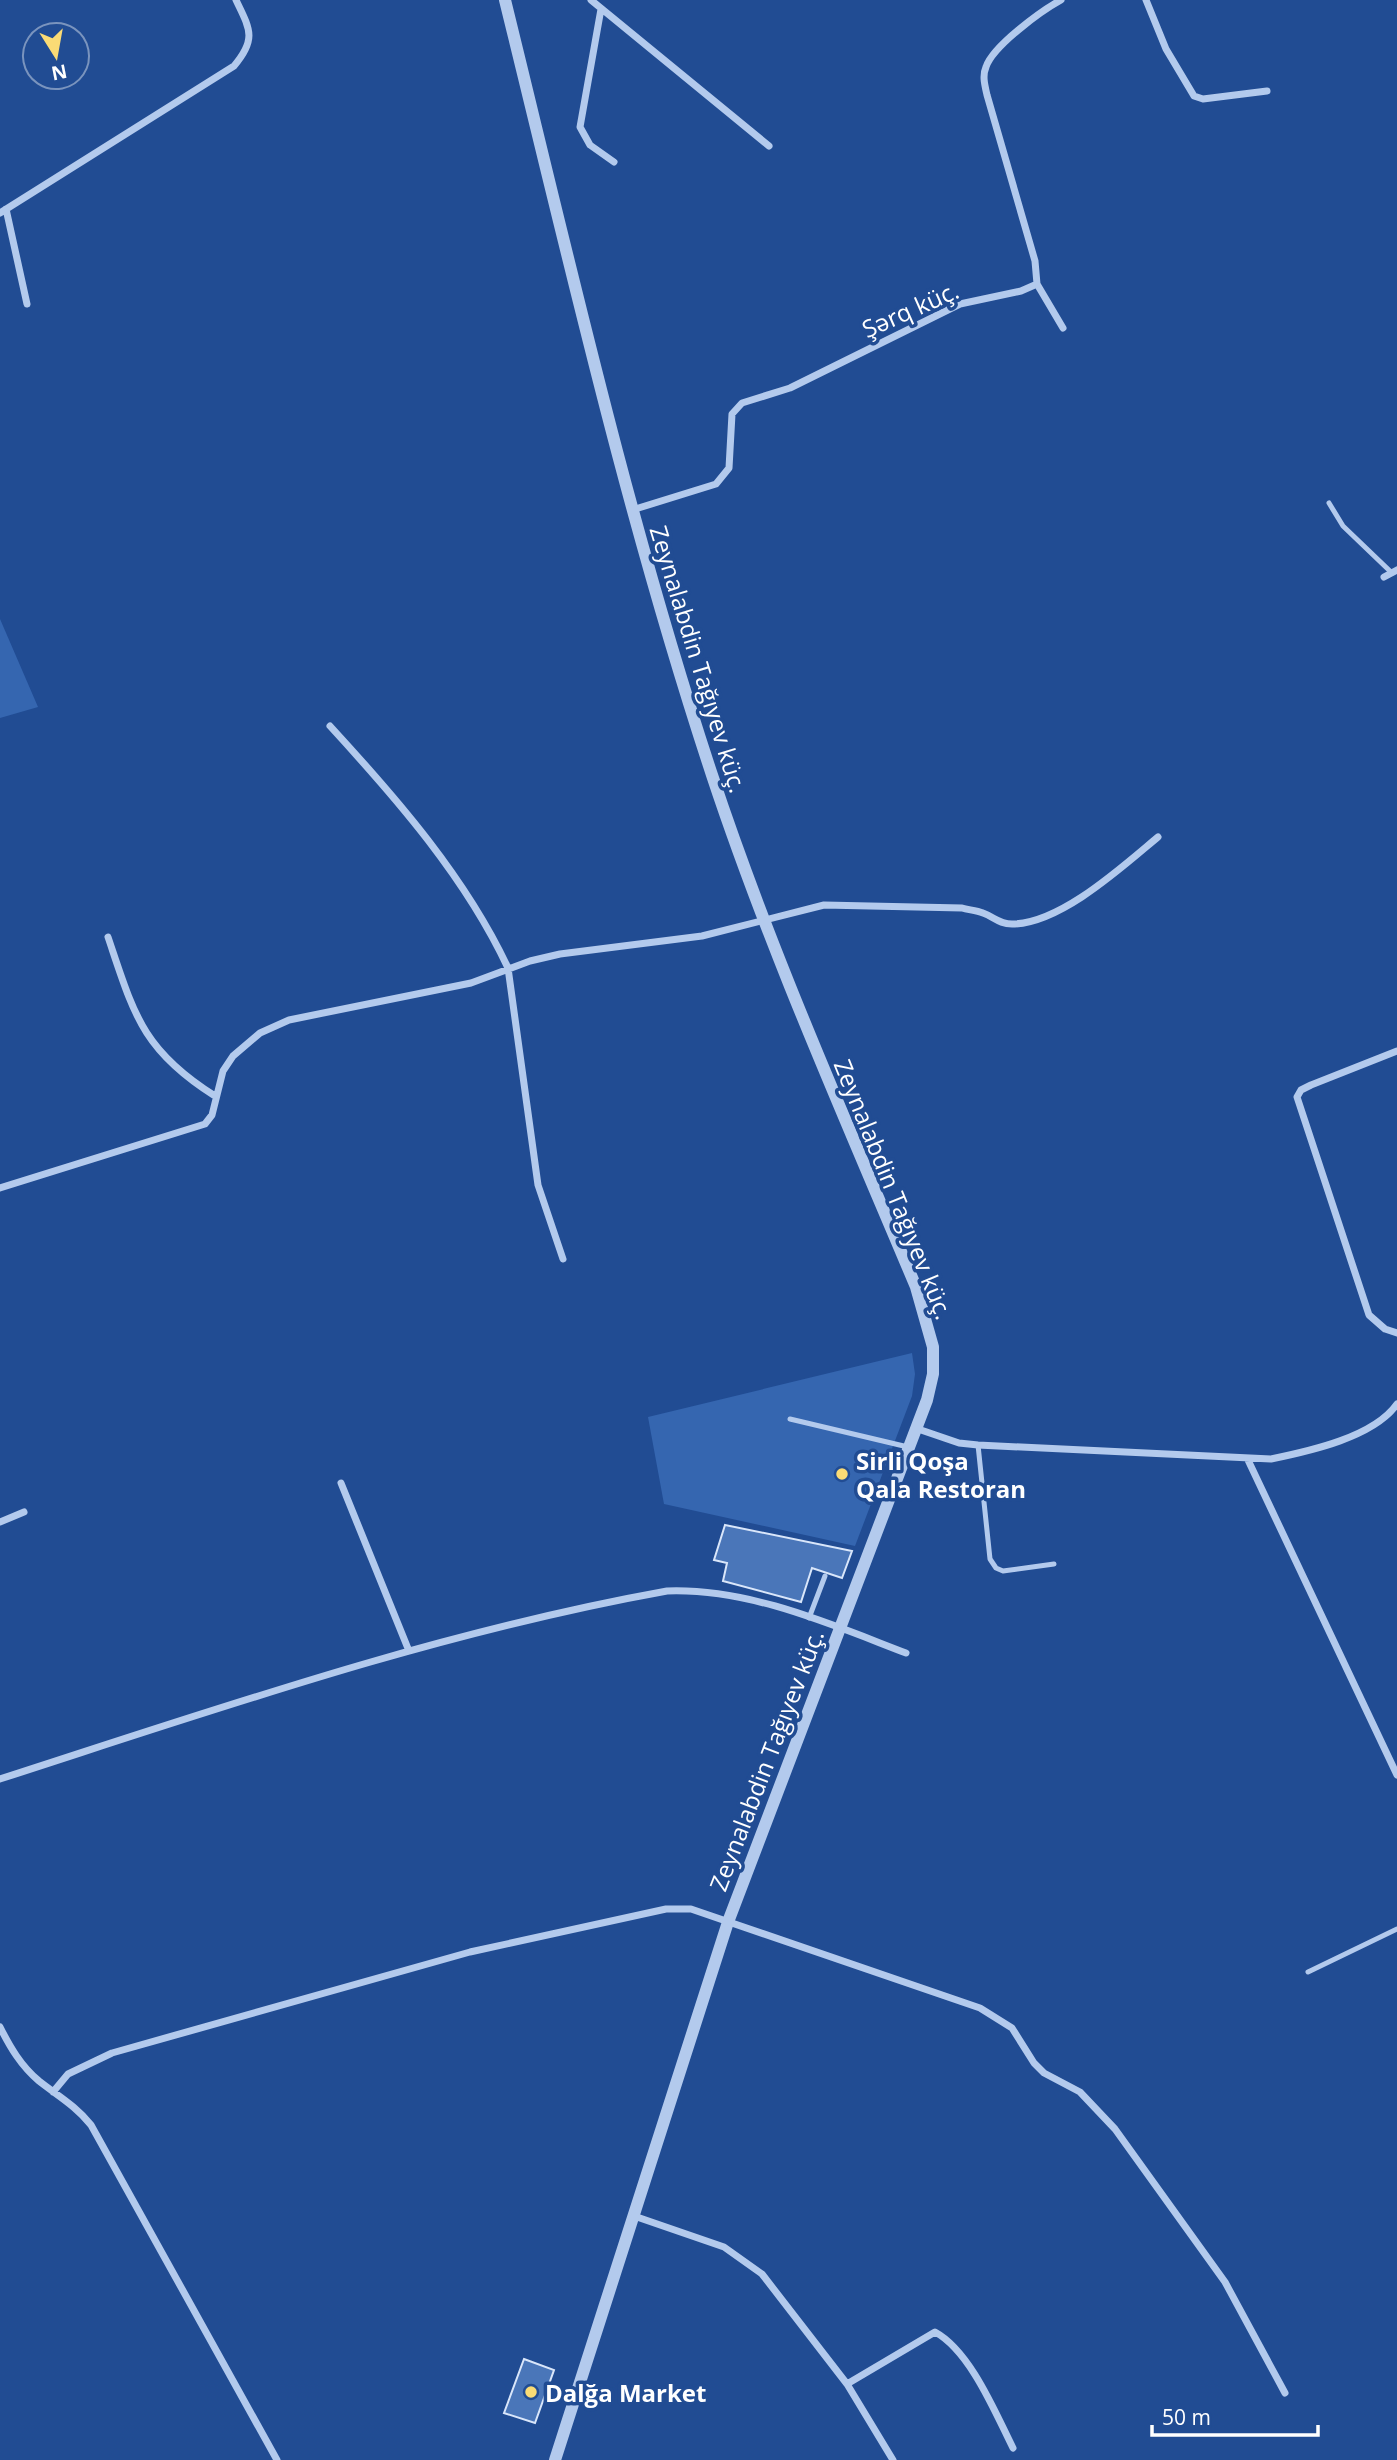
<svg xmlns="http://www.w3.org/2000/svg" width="1397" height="2460" font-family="'Open Sans',sans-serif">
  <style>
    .green { fill: #3566b0 }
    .building { fill: #4a76b9; stroke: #d9e6fa; stroke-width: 2 }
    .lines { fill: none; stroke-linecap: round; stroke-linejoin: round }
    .service { stroke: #b3caed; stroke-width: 5 }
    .minor { stroke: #b3caed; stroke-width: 7 }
    .tertiary { stroke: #b3caed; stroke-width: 12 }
    .poi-dot { fill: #fadb75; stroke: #214c93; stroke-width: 2.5 }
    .labels { text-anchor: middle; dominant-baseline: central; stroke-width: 7; stroke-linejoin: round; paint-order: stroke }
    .street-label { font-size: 24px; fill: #fff; stroke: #214c93 }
    .poi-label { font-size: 24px; font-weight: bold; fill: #fff; stroke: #214c93; text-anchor: start }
  </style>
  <rect width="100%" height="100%" fill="#214c93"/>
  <!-- green -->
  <path class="green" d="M0,619L38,707L0,718Z
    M912,1353L915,1374L912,1396L855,1546L664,1504L648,1417Z"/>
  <!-- building -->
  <path class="building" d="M725,1525L852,1551L842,1578L812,1568L801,1602L723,1581L727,1563L714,1560Z
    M524,2359L554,2370L535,2423L504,2413Z"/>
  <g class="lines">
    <!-- service -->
    <path class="service" d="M1329,503L1343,526L1392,573
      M790,1419L908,1447
      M978,1445L990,1559L996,1568L1003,1571L1054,1564
      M809,1618L825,1576
      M1308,1972L1397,1929"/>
    <!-- minor -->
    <path class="minor" d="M591,0L769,146
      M1146,0L1166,49L1194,96L1203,99L1267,91
      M601,9L580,127L590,145L614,162
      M6,209L27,304
      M0,213L234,66C257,39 250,29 236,0
      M1037,284L1063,328
      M632,510L716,484L729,468L732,414L742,403L790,388L960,304L1021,291L1037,284L1035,261L987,95C985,86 982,76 986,67C993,46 1041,11 1061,0
      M1384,577L1397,570
      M330,726C397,799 466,878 508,968L538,1185L563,1259
      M108,937C134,1014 142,1050 215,1096
      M1397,1051L1311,1085L1301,1090L1297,1097L1369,1315L1385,1329L1397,1333
      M0,1188L205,1124L212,1115L223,1071L233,1056L260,1033L289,1020L471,983L530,961L560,954L702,936L824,905L962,908C968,910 976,910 983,913C994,917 999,924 1012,924C1060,924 1122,867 1158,837
      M918,1429L959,1443L978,1445L1271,1459C1310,1451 1374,1437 1397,1404
      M1248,1460L1397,1775
      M341,1483L409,1651
      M0,1522L24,1512
      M0,1779C220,1708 439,1632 667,1591C749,1588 830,1624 906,1653
      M0,2027C10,2047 21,2066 39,2081C58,2096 76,2106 91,2125L277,2460
      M53,2092L68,2074L112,2053L470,1952L666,1909H691L980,2008L1012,2028L1034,2063L1044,2073L1080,2092L1115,2129L1225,2282L1285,2393
      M634,2216L724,2247L762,2274L847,2384L893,2460
      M847,2384L935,2332C970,2351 995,2412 1013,2448"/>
    <!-- tertiary -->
    <path class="tertiary" d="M505,0C569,260 628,521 712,775C770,950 845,1118 916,1287L933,1347V1374L927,1400L728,1922L555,2460"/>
  </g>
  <!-- markers -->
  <g class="poi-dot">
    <circle cx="842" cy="1474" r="7"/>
    <circle cx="531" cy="2392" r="7"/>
  </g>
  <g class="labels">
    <!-- street labels -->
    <g class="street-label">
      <text transform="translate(910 309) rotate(-24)">Şərq küç.</text>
      <text transform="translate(699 659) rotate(73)">Zeynalabdin Tağıyev küç.</text>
      <text transform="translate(894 1189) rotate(68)">Zeynalabdin Tağıyev küç.</text>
      <text transform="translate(766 1760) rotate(-69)">Zeynalabdin Tağıyev küç.</text>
    </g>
    <!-- poi labels -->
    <g class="poi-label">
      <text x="856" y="1460">Sirli Qoşa<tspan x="856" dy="28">Qala Restoran</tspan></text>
      <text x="545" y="2392">Dalğa Market</text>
    </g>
  </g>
  <!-- north arrow -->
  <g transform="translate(56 56) rotate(169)"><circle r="33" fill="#214c93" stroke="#7a94be" stroke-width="2"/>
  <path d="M0-5L12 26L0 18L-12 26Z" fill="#fadb75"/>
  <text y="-10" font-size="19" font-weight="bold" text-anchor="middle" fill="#ffffff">N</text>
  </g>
  <!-- scale -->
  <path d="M1152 2425v10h166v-10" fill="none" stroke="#ffffff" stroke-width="3.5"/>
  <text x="1162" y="2425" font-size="21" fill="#ffffff" stroke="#214c93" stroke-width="5" paint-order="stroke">50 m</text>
</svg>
